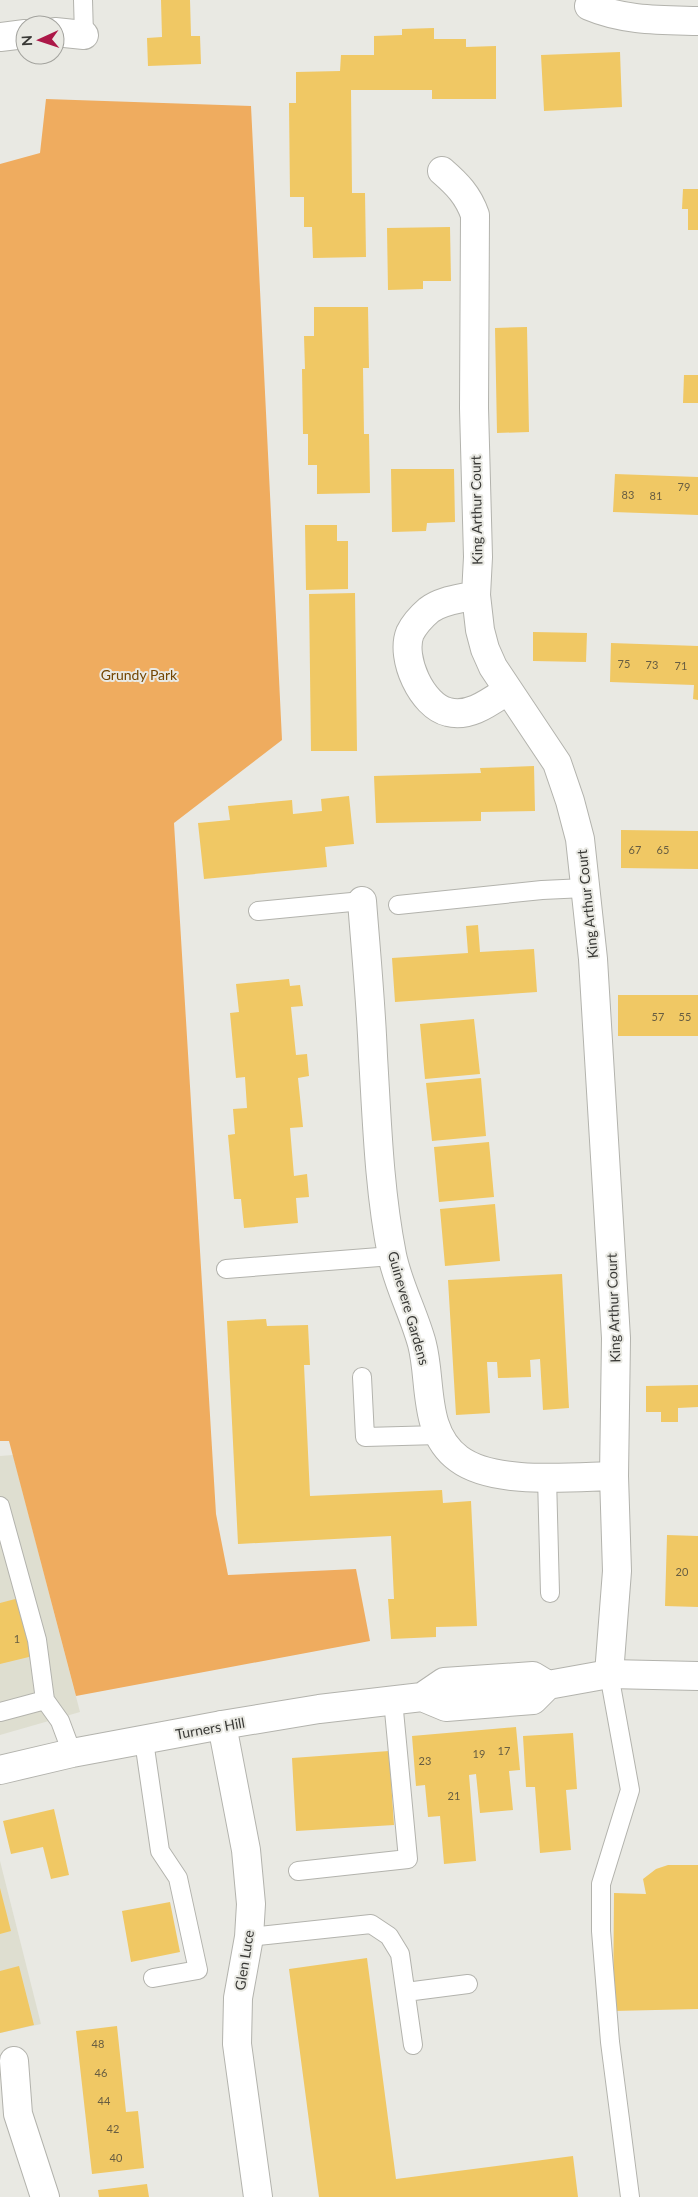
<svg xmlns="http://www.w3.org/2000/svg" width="698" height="2197" font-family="Lato,sans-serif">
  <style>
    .built { fill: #deded0 }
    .green { fill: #efac5f }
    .building { fill: #f0c864 }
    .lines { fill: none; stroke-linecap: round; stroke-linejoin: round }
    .service-casing { stroke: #b3b3ad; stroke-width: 20 }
    .minor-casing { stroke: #b3b3ad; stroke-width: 30 }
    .secondary-casing { stroke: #b3b3ad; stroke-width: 30 }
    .service { stroke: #fff; stroke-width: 18 }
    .minor { stroke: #fff; stroke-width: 28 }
    .secondary { stroke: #fff; stroke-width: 28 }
    .labels { text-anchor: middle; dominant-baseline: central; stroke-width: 4; stroke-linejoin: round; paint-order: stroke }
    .number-label { font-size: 11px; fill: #675d42 }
    .street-label { font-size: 14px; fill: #393936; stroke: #e9e9e3 }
    .park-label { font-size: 14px; fill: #734603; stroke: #e9e9e3 }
  </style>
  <rect width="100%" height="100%" fill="#e9e9e3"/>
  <!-- built -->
  <path class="built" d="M13,1455L80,1712L0,1735V1456Z
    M0,1861L41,2024L0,2033Z"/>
  <!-- green -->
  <path class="green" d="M46,99L251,106L282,740L174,823L216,1514L228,1575L356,1569L370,1641L76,1696L9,1441H0V164L40,153Z"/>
  <!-- building -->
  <path class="building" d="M161,0H190L191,36H200L201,64L148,66L147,38L162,37Z
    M434,28V39H466V47L496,46V99H432V90H351L352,193H365L366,257L313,258L312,227H304V197H290L289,103H296V72L340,71L341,55H374V36L402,35V29Z
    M620,52L622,107L544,111L541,55Z
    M683,189H698V230H688V209H682Z
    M450,227L451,281H423V289L388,290L387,228Z
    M314,307H368L369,368H363L364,434H369L370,493L317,494V465H308V434H303L302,369H305L304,336H314Z
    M527,327L529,432L497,433L495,328Z
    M684,375H698V403H683Z
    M391,469H454L455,522L427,523L426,531L392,532Z
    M615,474L698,477V515L613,512Z
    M305,525H337V541H348V589L306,590Z
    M355,593L357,751H311L309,594Z
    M533,632L587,633L586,662L533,661Z
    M611,643L698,646V700L693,699L694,685L610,682Z
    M534,766L535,811L481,812V821L376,823L374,776L481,773L480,768Z
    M349,796L354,844L325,847L327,867L204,879L198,823L230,820L228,806L292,800L293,814L322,811L321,799Z
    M621,830L698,831V869L621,868Z
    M478,925L480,952L534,949L537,992L395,1002L392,958L468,953L466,926Z
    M289,979L290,986L300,985L303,1006L291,1007L296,1055L307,1054L309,1076L298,1078L303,1127L290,1128L294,1176L307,1174L309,1197L296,1198L298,1223L244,1228L241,1199H234L228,1135L235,1134L233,1109L247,1108L245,1077L236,1078L230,1013L239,1012L236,984Z
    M618,995H698V1036H618Z
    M474,1019L480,1074L425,1079L420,1024Z
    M481,1078L486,1136L432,1141L426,1083Z
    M489,1142L494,1197L439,1202L434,1147Z
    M495,1204L500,1261L445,1266L440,1209Z
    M562,1274L569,1408L543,1410L540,1359L530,1360L531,1377L498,1378L497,1362H487L490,1413L456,1415L448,1280Z
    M266,1319L267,1326L308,1325L310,1365H304L310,1496L442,1490L443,1503L471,1501L477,1626L436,1627V1637L391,1639L388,1599H394L391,1536L238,1544L227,1321Z
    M698,1385V1407L678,1408V1422H661V1412H646V1386Z
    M667,1535L698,1536V1607L665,1606Z
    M19,1598L33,1656L0,1664V1603Z
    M516,1727L520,1770L509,1771L513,1810L480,1813L476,1774L469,1775L476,1861L444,1864L440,1816L428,1817L425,1785L416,1786L412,1736Z
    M573,1733L577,1789L566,1790L571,1850L540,1853L535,1787H526L523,1736Z
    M389,1751L394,1825L296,1831L292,1758Z
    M54,1809L69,1875L51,1879L43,1847L11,1854L3,1821Z
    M668,1865H698V2009L613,2011L614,1893L646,1894L643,1879L656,1869Z
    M0,1888L11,1931L0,1934Z
    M170,1902L180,1952L131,1962L122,1911Z
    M367,1958L396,2179L573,2156L578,2197H319L289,1969Z
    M19,1966L34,2025L0,2033V1971Z
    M117,2026L126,2112L138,2111L144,2168L92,2174L76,2031Z
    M147,2184L149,2197H99L98,2190Z"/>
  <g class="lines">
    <defs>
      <path id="service" d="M83,0L84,35
        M398,905L542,890L585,888
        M258,911L362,901
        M226,1269L392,1256
        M362,1377L365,1437L439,1435
        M547,1477L550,1593
        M0,1506L37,1640L45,1700
        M609,1674L630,1790L601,1884V1931L610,2042L630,2197
        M0,1712L45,1700L60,1721L72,1753
        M144,1741L160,1851L178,1878L198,1970L153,1978
        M298,1871L408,1859L393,1700
        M249,1937L371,1924L389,1936L400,1954L413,2045
        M406,1992L468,1984"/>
      <path id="minor" d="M589,6C624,21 661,20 698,21
        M55,32L84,35
        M0,37L25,34
        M442,171C457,184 468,195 475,215L474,408L478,557L476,595L480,630L485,649L493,667L557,763L570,801L580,839L593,959L616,1338L614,1476L617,1571L609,1674
        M476,595C461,599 442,600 429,610C422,616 414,625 410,633C400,658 422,706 448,712C470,718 491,701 508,690
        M362,901C366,953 371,1004 373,1056C377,1122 379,1189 392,1255C398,1285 414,1314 422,1344C432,1382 422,1432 459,1459C494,1485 570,1477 614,1476
        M222,1725L246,1850L251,1904L249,1937L238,1998L237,2044L258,2197
        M14,2061L18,2114L45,2197"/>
      <path id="secondary" d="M422,1697L446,1707L533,1700L548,1685L609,1674L698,1676
        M0,1770L72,1753L222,1725L319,1709L422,1697L444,1682L533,1676L548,1685"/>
    </defs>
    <!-- service casing -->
    <use href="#service" class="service-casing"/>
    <!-- minor casing -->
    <use href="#minor" class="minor-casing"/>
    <!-- secondary casing -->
    <use href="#secondary" class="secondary-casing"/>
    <!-- service -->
    <use href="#service" class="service"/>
    <!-- minor -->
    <use href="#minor" class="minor"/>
    <!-- secondary -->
    <use href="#secondary" class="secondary"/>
  </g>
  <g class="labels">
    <!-- number labels -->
    <g class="number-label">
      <text x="684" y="486">79</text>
      <text x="628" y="494">83</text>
      <text x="656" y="495">81</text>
      <text x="624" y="663">75</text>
      <text x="652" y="664">73</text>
      <text x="681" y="665">71</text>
      <text x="635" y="849">67</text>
      <text x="663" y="849">65</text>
      <text x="658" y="1016">57</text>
      <text x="685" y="1016">55</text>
      <text x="682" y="1571">20</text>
      <text x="17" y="1638">1</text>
      <text x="504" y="1750">17</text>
      <text x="479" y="1753">19</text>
      <text x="425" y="1760">23</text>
      <text x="454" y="1795">21</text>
      <text x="98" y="2043">48</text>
      <text x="101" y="2072">46</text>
      <text x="104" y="2100">44</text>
      <text x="113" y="2128">42</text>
      <text x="116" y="2157">40</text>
    </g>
    <!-- street labels -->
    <g class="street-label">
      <text transform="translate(476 510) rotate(-91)">King Arthur Court</text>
      <text transform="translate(587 904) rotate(-96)">King Arthur Court</text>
      <text transform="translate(409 1308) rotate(74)">Guinevere Gardens</text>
      <text transform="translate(613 1308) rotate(-92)">King Arthur Court</text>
      <text transform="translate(210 1728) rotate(-10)">Turners Hill</text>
      <text transform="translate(244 1960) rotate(-81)">Glen Luce</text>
    </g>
    <!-- park labels -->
    <g class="park-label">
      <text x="139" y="674">Grundy Park</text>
    </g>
  </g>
  <!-- north arrow -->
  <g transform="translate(40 40) rotate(267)"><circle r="24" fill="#e9e9e3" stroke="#a3a39e"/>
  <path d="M0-4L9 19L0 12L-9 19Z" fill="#ac1848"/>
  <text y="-8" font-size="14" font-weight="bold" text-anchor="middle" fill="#393936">N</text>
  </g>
</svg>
